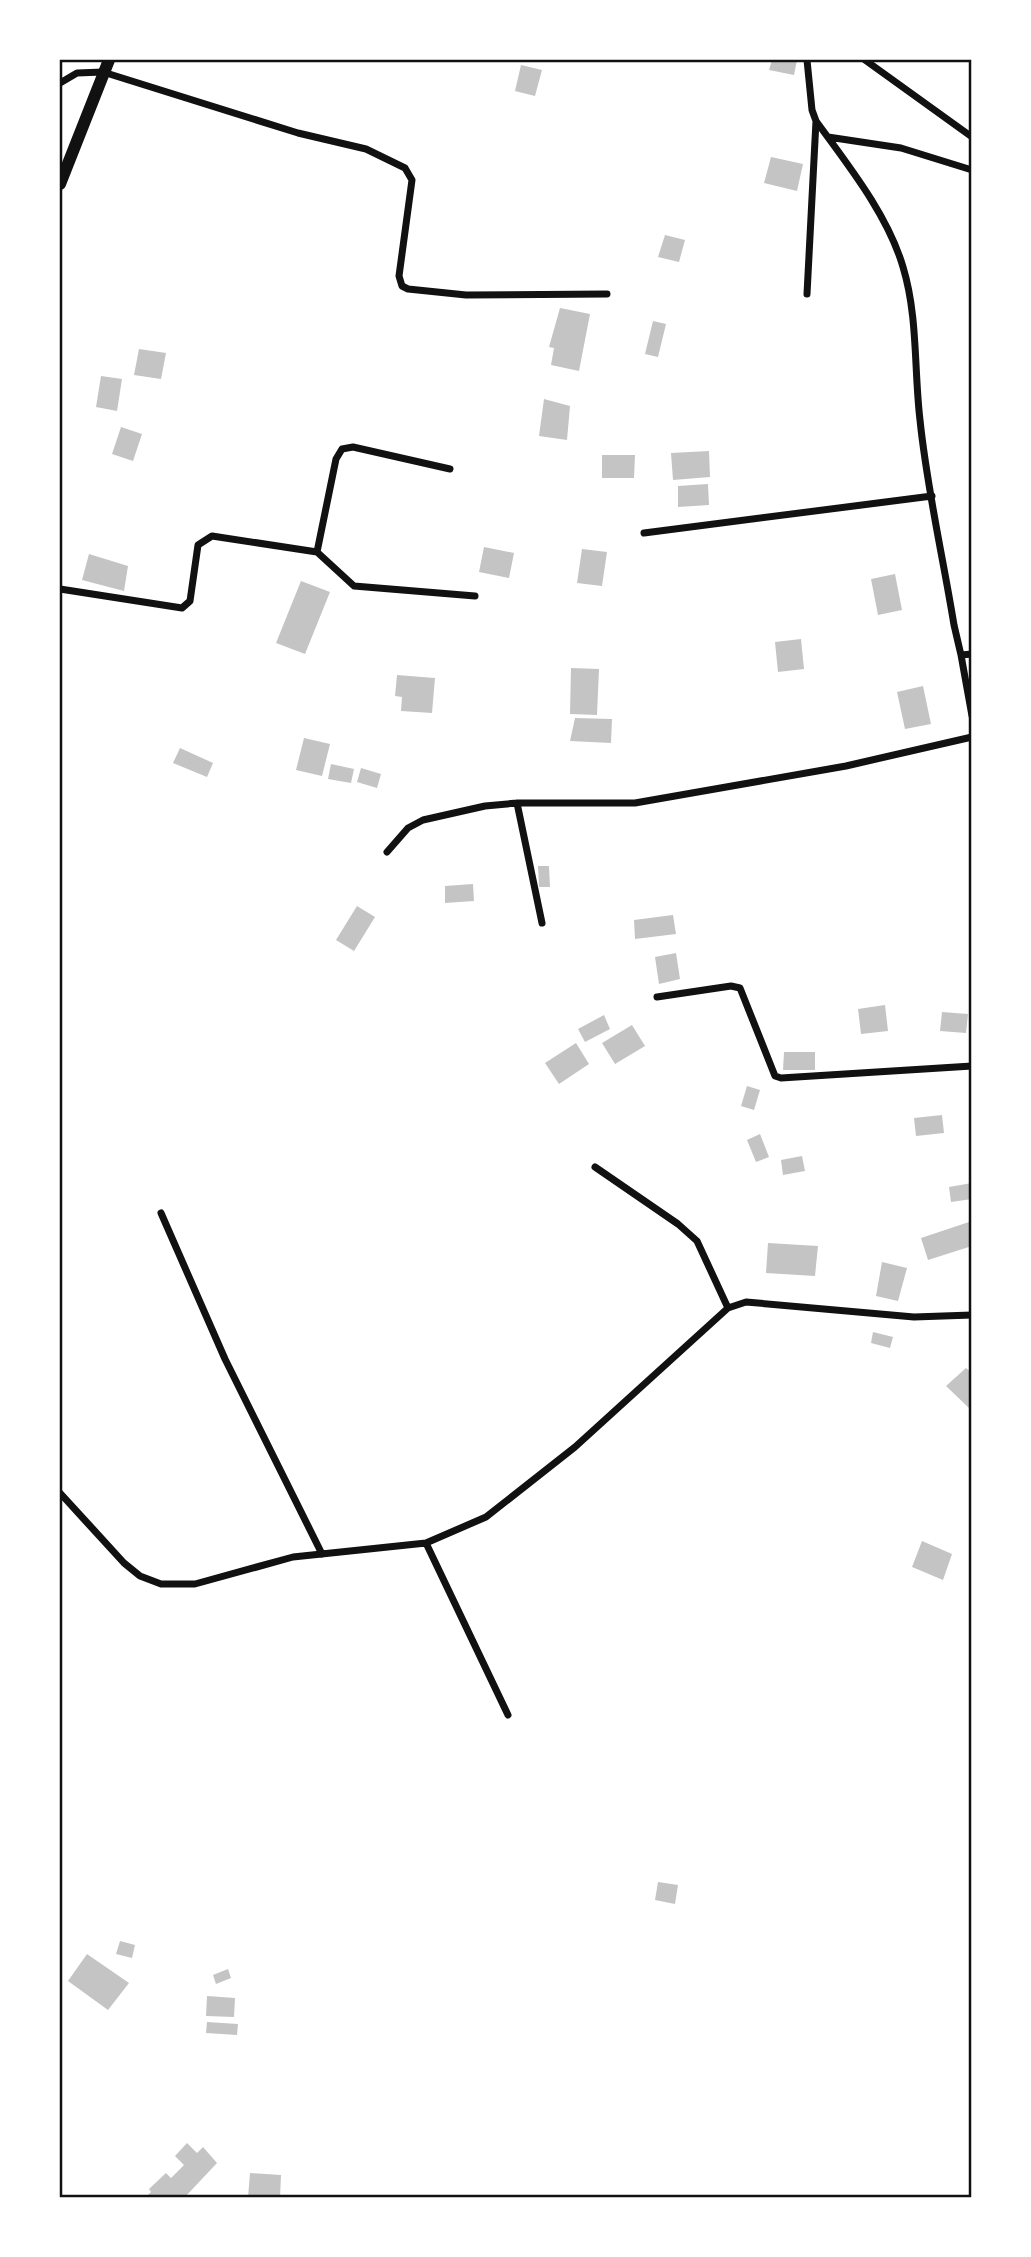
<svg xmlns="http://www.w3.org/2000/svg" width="1031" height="2257" font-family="'Times New Roman',serif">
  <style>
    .building { fill: #c4c4c4 }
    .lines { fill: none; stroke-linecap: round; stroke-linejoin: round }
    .minor { stroke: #111; stroke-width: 7 }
    .tertiary { stroke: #111; stroke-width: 12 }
    .neatline { fill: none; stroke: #111; stroke-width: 2.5 }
  </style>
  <rect width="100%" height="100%" fill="#fff"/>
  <!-- building -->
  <path class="building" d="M772,60H797L794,75L769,70Z
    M521,65L542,70L535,96L515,91Z
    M771,157L803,164L797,191L764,183Z
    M665,235L685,240L679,262L658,257Z
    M560,308L590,314L579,371L551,365L554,348L549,347Z
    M653,321L666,324L658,357L645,354Z
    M139,349L166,353L161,379L134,375Z
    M101,376L122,379L117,411L96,407Z
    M544,399L570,406L567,440L539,436Z
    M121,427L142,434L133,461L112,454Z
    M709,451L710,477L673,480L671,453Z
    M602,455H635L634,478H602Z
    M708,484L709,505L678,507V486Z
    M484,547L514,553L509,578L479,572Z
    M582,549L607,552L602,586L577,583Z
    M89,554L128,566L124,591L82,580Z
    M895,574L902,610L878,615L871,579Z
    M301,581L330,592L305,654L276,643Z
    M801,639L804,669L778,672L775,642Z
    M571,668L599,669L597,715L570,714Z
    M397,675L435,678L432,713L401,711L402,697L395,696Z
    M923,686L931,724L905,729L897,692Z
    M575,718L612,719L611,743L570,741Z
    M304,738L330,744L322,776L296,770Z
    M180,748L213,763L207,777L173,763Z
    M331,764L354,769L351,783L328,779Z
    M361,768L381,774L377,788L357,782Z
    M538,866H549L550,887H539Z
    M473,884L474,901L445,903V886Z
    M357,906L375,917L354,951L336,940Z
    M673,915L676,934L635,939L634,920Z
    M676,953L680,979L659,984L655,957Z
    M885,1005L888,1031L861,1034L858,1009Z
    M942,1012L968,1014L966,1033L940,1031Z
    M604,1015L610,1029L585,1042L578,1029Z
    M632,1025L645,1046L615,1064L602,1043Z
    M576,1043L589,1064L559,1084L545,1063Z
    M784,1052H815V1070H783Z
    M747,1086L760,1090L754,1110L741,1106Z
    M942,1115L944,1133L916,1136L914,1118Z
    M760,1134L769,1157L756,1162L747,1140Z
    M802,1156L805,1171L783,1175L781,1160Z
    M972,1183V1199L951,1202L949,1187Z
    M972,1221V1246L928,1260L921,1238Z
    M768,1243L818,1246L815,1276L766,1273Z
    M882,1262L907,1268L898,1301L876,1296Z
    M873,1332L893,1337L890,1348L871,1343Z
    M966,1368L972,1373V1405L969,1408L946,1386Z
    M922,1541L952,1554L943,1580L912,1567Z
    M658,1882L678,1885L675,1904L655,1900Z
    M120,1941L135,1945L132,1958L116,1954Z
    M87,1954L129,1983L108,2010L68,1981Z
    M228,1969L231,1978L216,1984L213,1975Z
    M207,1996L235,1998L234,2017L206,2016Z
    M207,2022L238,2024L237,2035L206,2033Z
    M187,2143L197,2153L203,2147L217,2163L184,2198H145L151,2192L149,2189L166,2173L171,2178L184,2165L175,2156Z
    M250,2173L281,2175L280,2198H248Z"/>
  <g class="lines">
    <!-- minor -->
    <path class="minor" d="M807,60L812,110L816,121C848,165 888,215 903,267C918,316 914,370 920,420C927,489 943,557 954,625L961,655L972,654
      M865,60L972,137
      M60,83L77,73L103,72L298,133L366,149L405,168L412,180L399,276L402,286L408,289L466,295L607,294
      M828,137L901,148L972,170
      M807,294L816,121
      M644,533L932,496
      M317,552L336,459L342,449L353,447L450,469
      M60,589L182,608L190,601L198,545L212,536L317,552L354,586L475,596
      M961,655L972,716
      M517,803L542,923
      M387,852L408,828L423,820L485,806L517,803H635L846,766L972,737
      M657,997L731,986L740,988L775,1076L781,1078L972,1066
      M595,1167L678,1224L697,1241L728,1308
      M161,1213L225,1359L322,1554
      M60,1493L124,1563L140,1576L161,1584H195L293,1557L426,1543L486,1517L575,1447L728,1308L746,1302L914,1317L972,1315
      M426,1543L508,1715"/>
    <!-- tertiary -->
    <path class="tertiary" d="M60,184L109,60"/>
  </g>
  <!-- border -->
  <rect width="1031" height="2257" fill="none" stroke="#ffffff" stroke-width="122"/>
  <rect x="61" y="61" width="909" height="2135" class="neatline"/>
</svg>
